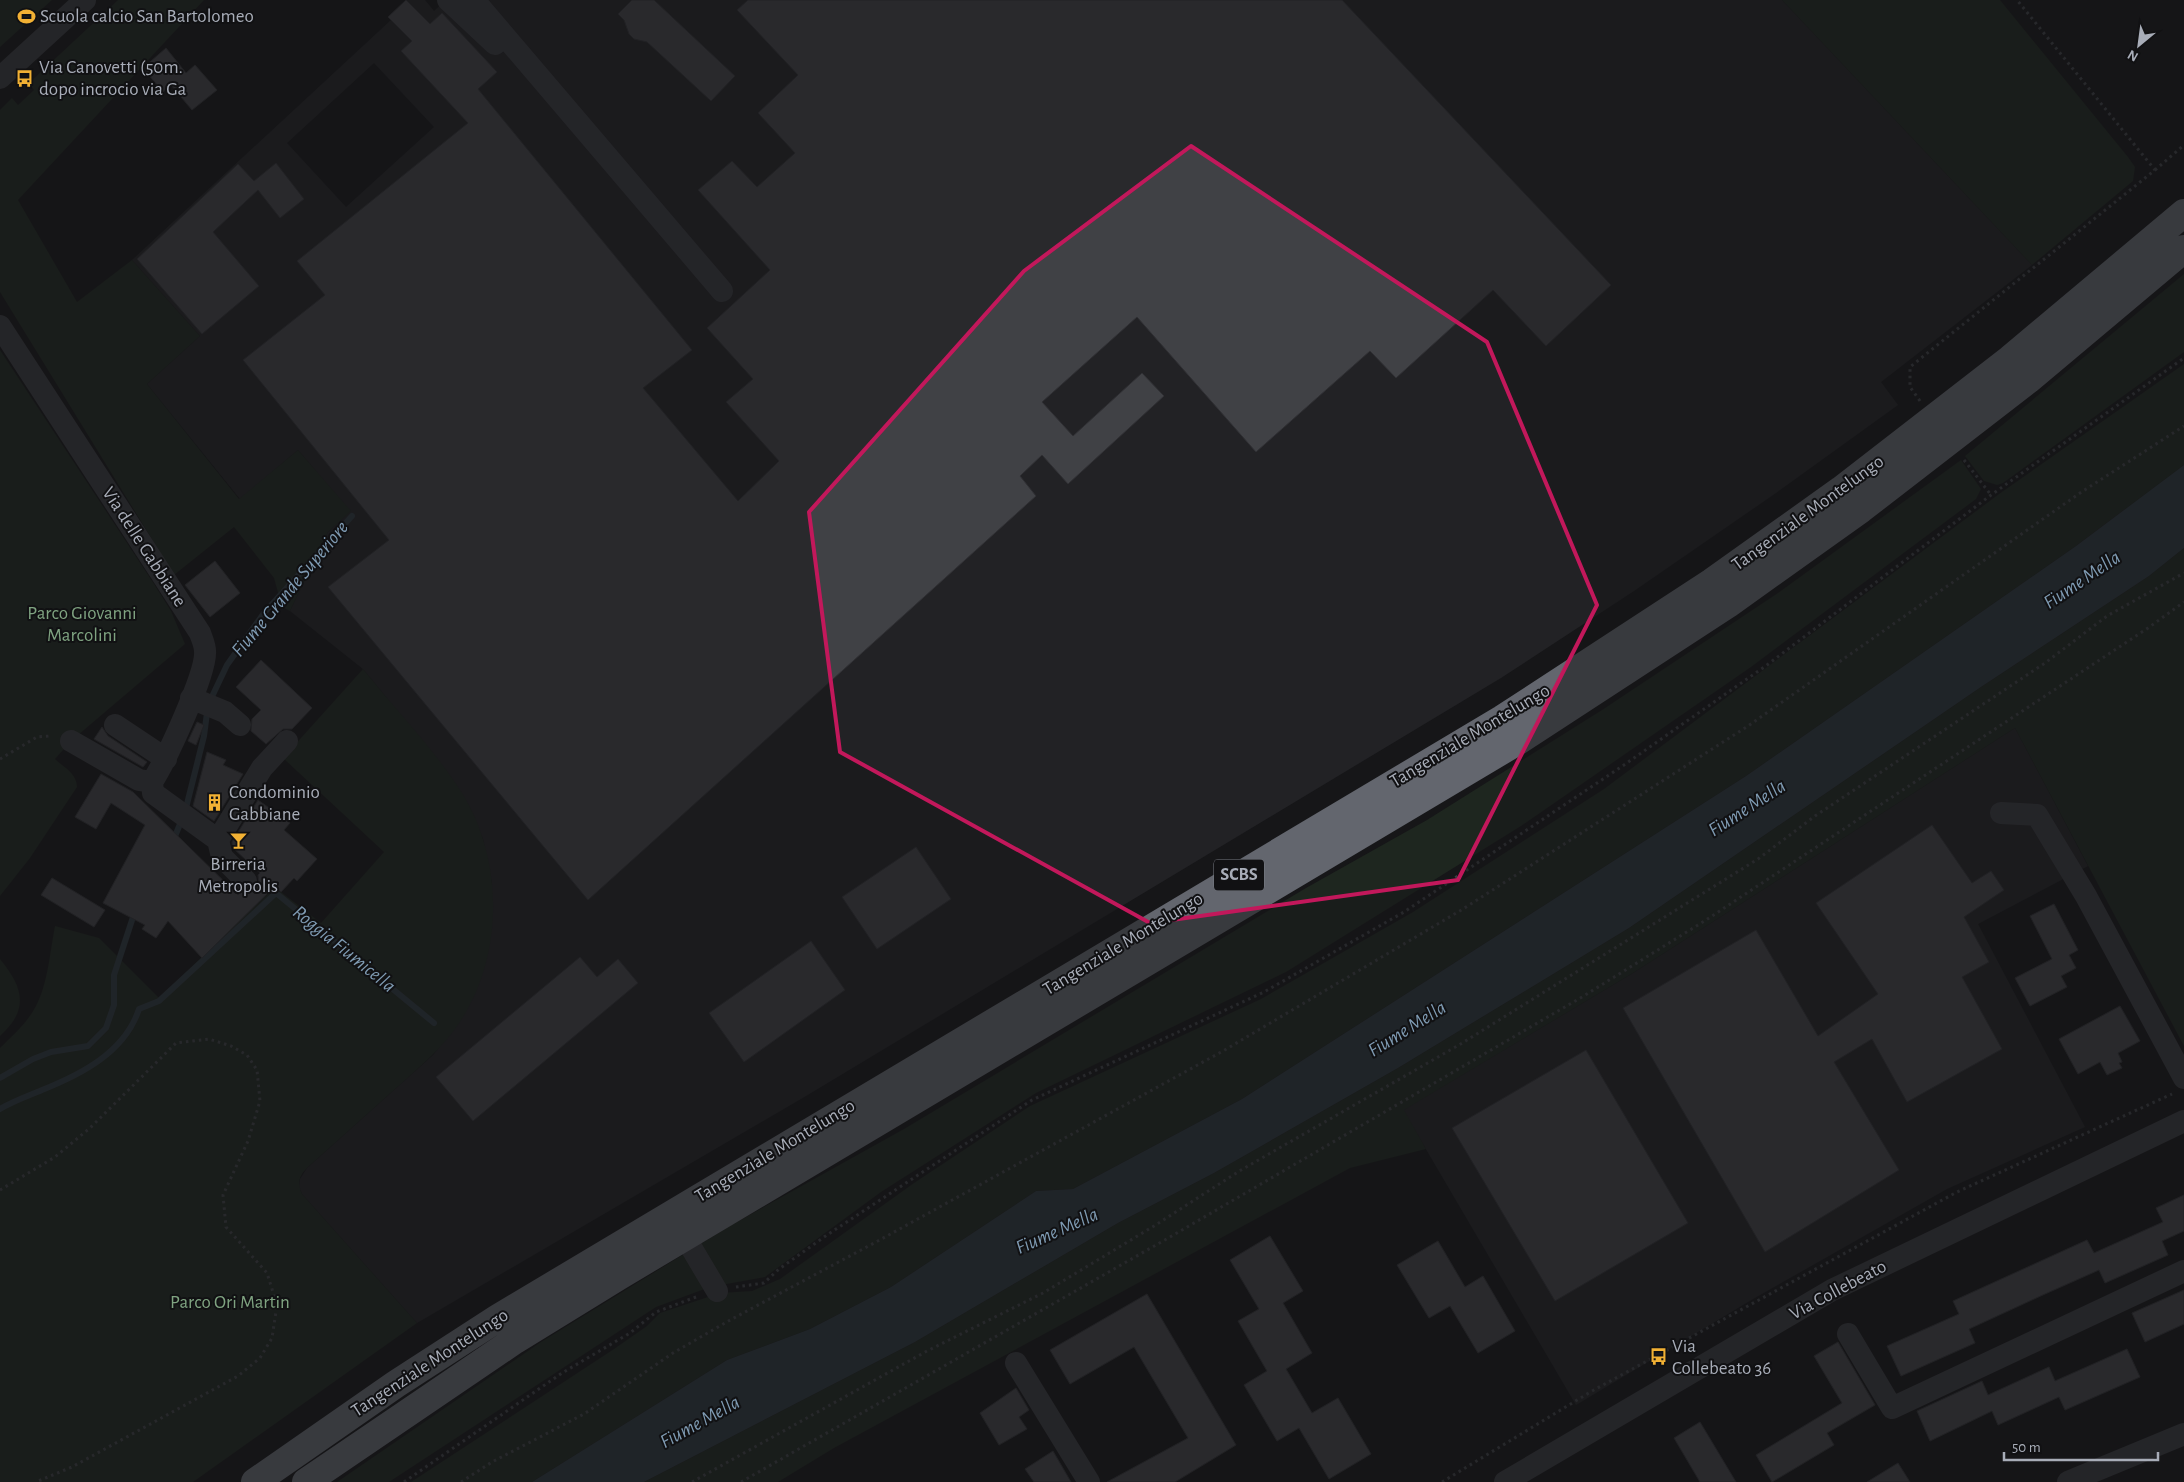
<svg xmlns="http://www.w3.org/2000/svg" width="2184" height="1482" font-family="'Alegreya Sans',sans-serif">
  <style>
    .built { fill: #222225; fill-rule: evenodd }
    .green { fill: #1e261f }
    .water { fill: #2c353c }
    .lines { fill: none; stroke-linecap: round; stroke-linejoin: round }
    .stream { stroke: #2c353c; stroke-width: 6 }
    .building { fill: #404145; stroke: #303034 }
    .path { stroke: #3d3f44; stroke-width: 3; stroke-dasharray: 2.5 4; stroke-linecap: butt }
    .minor { stroke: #37383d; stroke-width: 22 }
    .highway { stroke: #63666e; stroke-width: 28 }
    .marked { fill: none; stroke: #c2185b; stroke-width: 4; stroke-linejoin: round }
    .labels { text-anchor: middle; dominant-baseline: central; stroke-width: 4; stroke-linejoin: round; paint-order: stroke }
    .shield { fill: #111113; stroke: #7b7e86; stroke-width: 1 }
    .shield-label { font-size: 18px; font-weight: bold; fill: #a8adb8 }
    .poi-label { font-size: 19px; fill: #a8adb8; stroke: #111113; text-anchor: start }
    .street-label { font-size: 19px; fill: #a8adb8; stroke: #111113 }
    .park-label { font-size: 19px; fill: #7fa381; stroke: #111113 }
    .water-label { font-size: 20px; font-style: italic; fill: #7f9bb3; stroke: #111113 }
  </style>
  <rect width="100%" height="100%" fill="#161618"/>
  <!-- built -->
  <path class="built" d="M406,0H425L434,11L446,0H1782L2032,265L1881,382L1898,405L1776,493L1634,591L1501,678L806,1096L417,1323L302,1194L299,1187L300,1179L307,1168L433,1055L461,1019L482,973L492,926V883L483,839L469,806L448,773L363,669L290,611L328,532L350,511L298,450L240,499L147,384L200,336L132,260L391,20L388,17ZM374,63L434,127L346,207L287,143Z
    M2015,728L2088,866L1978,924L2085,1127L1947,1189L1753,1299L1576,1405L1403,1110L1633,973Z"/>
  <!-- green -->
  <path class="green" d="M0,0H52L0,47Z
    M118,0H204L18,200L77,302L132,260L200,336L147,384L239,499L298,450L351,511L328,532L290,611L282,607L274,578L234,527L174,575L0,292V110L12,98L18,105L34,90L29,83Z
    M1782,0H2000L2128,157L2135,167L2133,181L2032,265Z
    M2184,274V352L2003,483L1997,485L1984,481L1965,456Z
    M0,350L154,584L171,611L185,644L71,741L55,759C63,767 77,773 77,787L30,858L0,896Z
    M2184,364V465L2076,546L1746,776L1242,1099L1073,1189L1036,1191L891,1287L810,1329L727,1360L532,1482H411L614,1349L647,1326L660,1313L720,1293L752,1291L780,1279L914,1183L1030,1106L1261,999L1413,912L1604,789L1999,494Z
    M1961,460L1981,489L1976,499L1751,667L1521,826L1286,972L1036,1093L881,1192L765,1277L710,1287L656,1307L389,1482H337L541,1342L728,1227L904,1129L1306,888L1427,820L1602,710L1778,593Z
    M2184,548V1046L2015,728L1633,973L1404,1110L1426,1149L1350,1168L834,1448L778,1482H644L915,1342L1118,1223L1214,1173L1398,1068L1629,928L1981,687L2149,576Z
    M363,669C396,710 434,749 462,793C507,865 504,971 448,1038C432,1057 413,1073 394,1090C365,1116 336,1142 307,1168C299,1176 297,1183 302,1194L417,1323L193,1482H0V1048C13,1035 27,1023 36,1006C48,983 50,951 55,926L99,938L159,998L273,889L281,892L321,923L384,852L283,758Z
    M0,959C23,987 30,1009 0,1036Z"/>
  <!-- water -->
  <path class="water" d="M2184,465V548L2149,576L1981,687L1629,928L1398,1068L1214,1173L1118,1223L915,1342L644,1482H532L727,1360L810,1329L891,1287L1036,1191L1073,1189L1242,1099L1746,776L2076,546Z"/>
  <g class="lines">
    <!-- stream -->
    <path class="stream" d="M173,841L185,812L204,736L208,705L227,665L264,613L352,516
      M0,1078L33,1059L51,1052L88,1046L106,1028L114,1005V975L135,911
      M0,1109C13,1101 28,1096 42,1090C82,1074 125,1052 139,1009L159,1001L276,893L434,1023"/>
  </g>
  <!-- building -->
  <path class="building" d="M406,0L430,24L442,13L497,72L478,89L692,350L643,388L738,501L779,461L726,402L753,379L707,328L770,270L698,190L732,161L757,187L795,153L758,113L798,75L737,10L748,0H1342L1611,285L1546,346L1493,290L1396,378L1370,351L1256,452L1137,317L1042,402L1073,436L1142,373L1164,396L1068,484L1042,455L1020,476L1036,496L588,900L328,587L389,540L243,360L325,295L297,261L468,123L401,51L412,41L388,17Z
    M632,0H654L735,76L711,101L647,42L634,39L629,34L624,20L618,14Z
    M166,48L186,73L195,65L217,90L192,110L171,85L163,92L143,68Z
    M276,163L304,199L280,218L258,190L213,232L259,286L202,334L137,259L238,164L254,181Z
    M215,561L240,593L210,617L185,585Z
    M261,660L312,708L292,729H283L266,744L251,731L252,719L261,710L236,687Z
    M197,722L204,725L196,745L188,741Z
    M102,727L108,736L147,762L143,767L94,739Z
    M207,752L226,760L223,765L243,774L214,821L193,806Z
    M101,774L133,792L238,895L240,892L250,893L259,884L258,875L260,873L233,848L232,842L258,800L290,823L284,830L317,859L297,881L294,878L281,892L275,886L202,958L168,921L156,938L142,929L145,925L103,903L145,825L111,803L96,829L75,817Z
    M1932,825L1972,883L1991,871L2004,890L1964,917L1989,962L1962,977L2002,1049L1907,1102L1872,1039L1834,1062L1899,1170L1765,1252L1623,1008L1756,930L1818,1036L1878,994L1816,903Z
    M916,847L951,899L877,949L842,897Z
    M52,878L105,910L94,927L41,895Z
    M2054,904L2078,950L2069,955L2076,968L2061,976L2067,987L2030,1006L2015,978L2052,959L2030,916Z
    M811,941L845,990L744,1062L709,1013Z
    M580,957L597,977L618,959L638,983L473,1121L436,1077Z
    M2120,1006L2140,1041L2118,1053L2122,1062L2119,1063L2122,1068L2107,1075L2100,1062L2078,1074L2059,1039Z
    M1586,1050L1688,1223L1555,1301L1452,1128Z
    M2184,1195V1231L2162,1241L2168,1255L2105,1283L2099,1270L2045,1294L1969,1329L1975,1343L1901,1376L1887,1346L1959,1314L1953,1301L2087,1240L2094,1253L2163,1222L2156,1208Z
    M1270,1236L1303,1291L1283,1303L1312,1353L1286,1369L1312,1413L1338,1398L1371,1454L1329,1479L1299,1428L1277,1441L1244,1385L1267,1371L1238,1321L1259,1309L1230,1260Z
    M1438,1241L1465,1287L1483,1276L1515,1331L1478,1353L1450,1306L1429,1318L1397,1265Z
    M2184,1290V1324L2145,1342L2132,1313Z
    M1147,1294L1236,1445L1175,1482H1107L1188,1438L1134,1347L1070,1384L1050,1350Z
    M1838,1342L1875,1405L1827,1433L1834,1445L1772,1482L1756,1455L1842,1403L1814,1356Z
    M2127,1349L2140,1377L2065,1410L2059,1397L1998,1425L1992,1411L1930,1441L1917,1411L1982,1381L1988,1395L2049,1367L2055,1381Z
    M1016,1388L1029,1410L1019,1417L1027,1429L999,1445L980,1413Z
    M1700,1422L1736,1482H1700L1674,1438Z
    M1053,1451L1071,1482H1034L1025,1469Z
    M1898,1463L1910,1482H1867Z"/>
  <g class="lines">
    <!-- path -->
    <path class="path" d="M2155,170L2184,145
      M1920,401L1910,387V367L2155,170L2017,0
      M1964,460L1991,495
      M0,759L37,737L50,736
      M0,1190L55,1157L90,1128L176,1043L209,1039L231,1046L247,1055L257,1070L260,1101L248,1141L223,1195L226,1227L267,1273L277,1305L272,1338L260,1358L238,1376L72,1467L36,1482
      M736,1287L764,1283L779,1269L827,1235L1032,1100L1264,992L1404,912L1624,765L1767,665L1991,495L2184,358
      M404,1482L562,1373L630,1333L656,1312L696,1297
      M461,1482L492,1462L584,1414L673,1353L732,1319L876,1242L1223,1051L1463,909L1748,726L2080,493L2184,426
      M692,1482L927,1351L1043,1293L1154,1226L1241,1170L1459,1045L1758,859L1815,816L2045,663L2107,616L2184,573
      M741,1482L1170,1237L1582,997L1706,920L2148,628L2184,602
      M1442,1482L1592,1391L1957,1192L2172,1094"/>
    <!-- minor -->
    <path class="minor" d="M448,0L495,44
      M474,0L722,291
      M0,78L85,0
      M0,326L200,633C202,639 205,645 205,651C207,673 165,762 152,782L153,793L218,840
      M191,698L225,712L240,725
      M115,725L166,759
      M71,741L139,780L152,782
      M2001,813L2037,815L2086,896L2184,1078
      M246,881L222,857L218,840L262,768L287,741
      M685,1237L717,1291
      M1848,1334L1892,1408L2184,1271
      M1016,1363L1089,1482
      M1505,1482L1832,1290L2184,1121
      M2068,1482L2184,1434"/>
    <!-- highway -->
    <path class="highway" d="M255,1482L396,1384L498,1318L1502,719L1712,582L1841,490L2010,359L2184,213
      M306,1482L515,1340L619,1276L1518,741L1728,604L1861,509L2028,380L2184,249"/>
  </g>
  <!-- marked area -->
  <path d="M0 0H2184V1482H0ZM1191,146L1487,342L1597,605L1458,880L1150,923L840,752L809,512L1024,271Z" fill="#161618" fill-opacity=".55" fill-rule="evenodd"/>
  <path class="marked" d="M1191,146L1487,342L1597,605L1458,880L1150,923L840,752L809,512L1024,271Z"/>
  <!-- icons -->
  <defs>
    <symbol id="stadium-bare" viewBox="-9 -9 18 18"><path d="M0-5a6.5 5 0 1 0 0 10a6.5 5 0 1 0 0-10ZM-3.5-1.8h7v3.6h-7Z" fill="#f2b134" stroke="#111113" stroke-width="2.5" paint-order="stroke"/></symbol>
    <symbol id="bus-bare" viewBox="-9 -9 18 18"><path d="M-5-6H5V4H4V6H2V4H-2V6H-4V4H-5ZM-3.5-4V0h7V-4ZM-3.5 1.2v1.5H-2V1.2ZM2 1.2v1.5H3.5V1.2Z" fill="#f2b134" stroke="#111113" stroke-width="2.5" paint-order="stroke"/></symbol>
    <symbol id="building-bare" viewBox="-9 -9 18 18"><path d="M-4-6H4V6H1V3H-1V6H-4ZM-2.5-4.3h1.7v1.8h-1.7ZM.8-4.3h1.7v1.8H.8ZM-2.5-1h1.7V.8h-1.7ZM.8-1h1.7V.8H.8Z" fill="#f2b134" stroke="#111113" stroke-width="2.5" paint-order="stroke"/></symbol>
    <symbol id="bar-bare" viewBox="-9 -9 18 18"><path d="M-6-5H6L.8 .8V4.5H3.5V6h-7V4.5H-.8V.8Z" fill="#f2b134" stroke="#111113" stroke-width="2.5" paint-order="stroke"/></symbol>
  </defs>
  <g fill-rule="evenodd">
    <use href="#stadium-bare" x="14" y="4" width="25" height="25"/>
    <use href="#bus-bare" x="12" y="66" width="25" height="25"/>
    <use href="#building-bare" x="202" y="790" width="25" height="25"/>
    <use href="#bar-bare" x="226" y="828" width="25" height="25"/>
    <use href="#bus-bare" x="1646" y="1344" width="25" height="25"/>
  </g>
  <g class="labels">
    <!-- shield labels -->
    <rect class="shield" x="1214" y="859.5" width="50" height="31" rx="4"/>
    <g class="shield-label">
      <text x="1239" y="875">SCBS</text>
    </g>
    <!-- poi labels -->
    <g class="poi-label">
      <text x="40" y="16">Scuola calcio San Bartolomeo</text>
      <text x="39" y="67">Via Canovetti (50m.<tspan x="39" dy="22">dopo incrocio via Ga</tspan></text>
      <text x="229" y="792">Condominio<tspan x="229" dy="22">Gabbiane</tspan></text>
      <text x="238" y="864" text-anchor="middle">Birreria<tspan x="238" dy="22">Metropolis</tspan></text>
      <text x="1672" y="1346">Via<tspan x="1672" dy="22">Collebeato 36</tspan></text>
    </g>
    <!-- street labels -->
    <g class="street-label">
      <text transform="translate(1808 513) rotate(-36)">Tangenziale Montelungo</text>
      <text transform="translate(144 547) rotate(57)">Via delle Gabbiane</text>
      <text transform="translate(1470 736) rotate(-31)">Tangenziale Montelungo</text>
      <text transform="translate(1123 944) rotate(-31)">Tangenziale Montelungo</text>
      <text transform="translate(775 1151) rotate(-31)">Tangenziale Montelungo</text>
      <text transform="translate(1838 1290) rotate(-28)">Via Collebeato</text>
      <text transform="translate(430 1363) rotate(-33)">Tangenziale Montelungo</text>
    </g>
    <!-- park labels -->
    <g class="park-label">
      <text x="82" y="613">Parco Giovanni<tspan x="82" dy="22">Marcolini</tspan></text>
      <text x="230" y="1302">Parco Ori Martin</text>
    </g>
    <!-- water labels -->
    <g class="water-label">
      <text transform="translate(2082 580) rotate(-34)">Fiume Mella</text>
      <text transform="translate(290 589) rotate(-50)">Fiume Grande Superiore</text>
      <text transform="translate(1747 808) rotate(-33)">Fiume Mella</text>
      <text transform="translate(344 949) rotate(39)">Roggia Fiumicella</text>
      <text transform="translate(1407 1029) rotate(-32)">Fiume Mella</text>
      <text transform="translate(1057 1231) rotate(-24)">Fiume Mella</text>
      <text transform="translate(700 1422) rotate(-29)">Fiume Mella</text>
    </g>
  </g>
  <!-- north arrow -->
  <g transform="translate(2139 45) rotate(209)" stroke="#111113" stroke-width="4" paint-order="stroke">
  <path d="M0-4L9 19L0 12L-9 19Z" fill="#a8adb8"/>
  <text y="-8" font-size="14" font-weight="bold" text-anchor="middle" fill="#a8adb8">N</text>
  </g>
  <!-- scale -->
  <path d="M2004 1452v8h154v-8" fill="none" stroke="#a8adb8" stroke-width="2.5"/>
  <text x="2012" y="1452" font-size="15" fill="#a8adb8" stroke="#111113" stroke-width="4" paint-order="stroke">50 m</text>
</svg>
